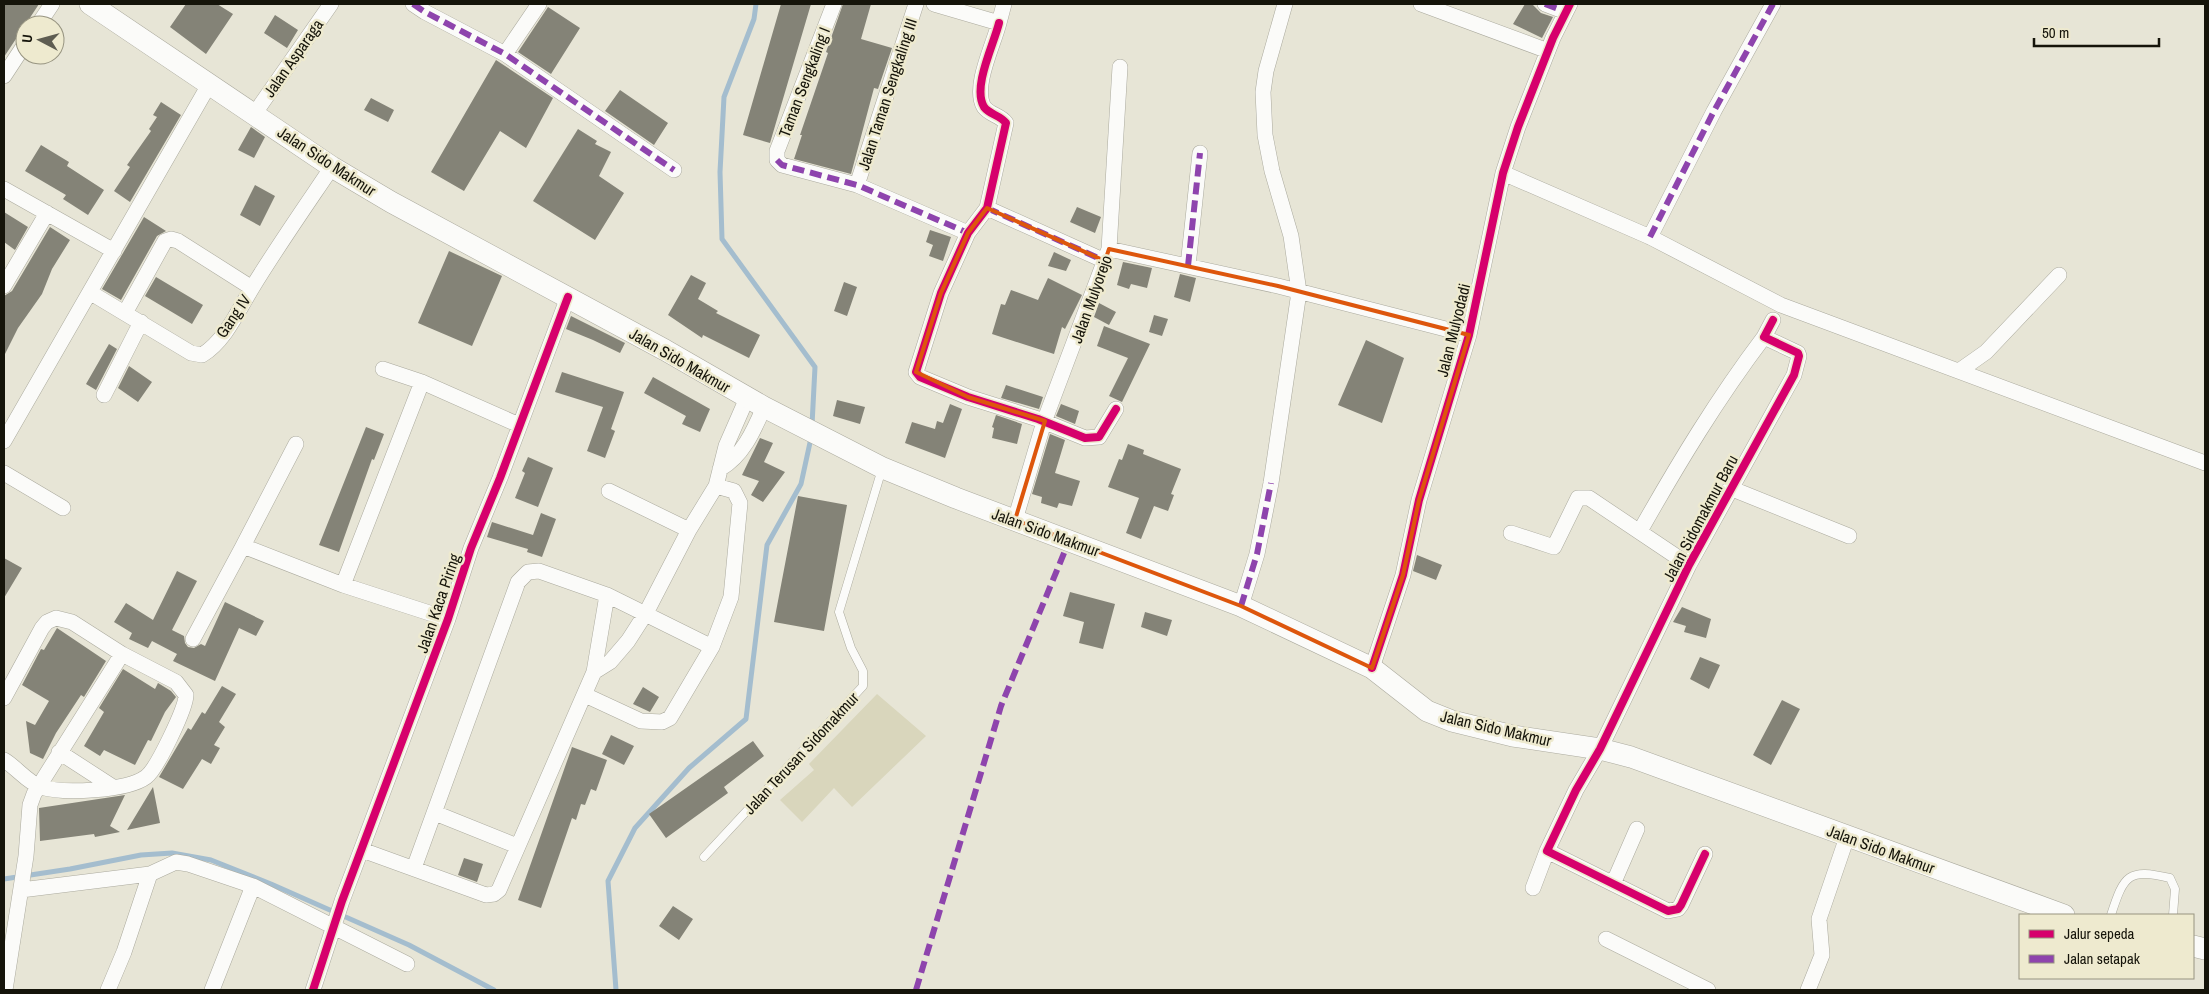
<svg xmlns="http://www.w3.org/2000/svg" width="2209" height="994" font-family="'Archivo Narrow',sans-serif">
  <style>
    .green { fill: #d9d6bc }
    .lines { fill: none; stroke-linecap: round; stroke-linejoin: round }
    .stream { stroke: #a4bdce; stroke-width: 5 }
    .building { fill: #848377 }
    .lane-casing { stroke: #abaa9e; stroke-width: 9 }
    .street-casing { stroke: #abaa9e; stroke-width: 16 }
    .secondary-casing { stroke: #abaa9e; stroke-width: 22 }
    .lane { stroke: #fbfbf9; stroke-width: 8 }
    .street { stroke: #fbfbf9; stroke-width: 15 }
    .secondary { stroke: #fbfbf9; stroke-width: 21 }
    .quiet { stroke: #8e44ad; stroke-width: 6; stroke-dasharray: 12 6; stroke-linecap: butt }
    .cycleway-casing { stroke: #eeeacf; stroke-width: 11 }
    .cycleway { stroke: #d6006c; stroke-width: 8 }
    .marked { fill: none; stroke: #dd560c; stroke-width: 4; stroke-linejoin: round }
    .labels { text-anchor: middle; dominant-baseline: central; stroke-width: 5; stroke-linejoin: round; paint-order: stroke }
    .street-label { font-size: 16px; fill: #15140a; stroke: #eeeacf }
  </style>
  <rect width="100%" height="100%" fill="#e7e5d6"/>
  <!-- green -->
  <path class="green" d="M877,694L926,736L852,807L834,788L802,822L780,800L814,770L809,764Z"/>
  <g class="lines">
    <!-- stream -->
    <path class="stream" d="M756,4L754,19L724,97L720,172L722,239L815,367L812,425
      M4,879L70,869L141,855L172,853L211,860L271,884L409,945L494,990
      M616,990L608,881L635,828L689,768L746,719L767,545L801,484L811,438"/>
  </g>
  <!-- building -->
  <path class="building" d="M4,4H39L4,57Z
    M186,4H217L233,14L206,54L170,27Z
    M781,4H811L770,143L743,135Z
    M843,4H871L861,39L892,48L878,89L874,88L851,174L794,159L802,135H800L828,53L826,52Z
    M1525,4H1532L1541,13L1553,17L1542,38L1513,24Z
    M548,7L580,28L551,74L518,52Z
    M275,15L298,30L287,48L264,33Z
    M496,60L553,98L526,148L500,131L464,191L431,172Z
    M620,90L668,123L654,145L605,111Z
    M371,98L394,110L388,122L364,110Z
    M161,102L181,115L130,202L114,191L130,167L127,165L151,131L149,129L157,117L153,115Z
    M251,127L265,137L254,158L238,150Z
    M578,129L597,141L595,144L611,152L599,176L624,193L595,240L533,201Z
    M41,145L69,162L67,166L104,190L88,215L63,199L66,195L25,171Z
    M255,185L275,196L260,226L240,215Z
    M1077,207L1101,217L1095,233L1070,222Z
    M4,212L28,227L15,250L4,242Z
    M144,217L166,231L157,236L121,300L102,289Z
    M50,227L70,240L52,269L42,294L18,328L4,356V296L12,291Z
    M930,230L951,237L943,261L929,256L933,245L926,242Z
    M449,251L502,276L472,346L418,323Z
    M1054,252L1071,260L1066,271L1048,266Z
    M1123,262L1152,268L1147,288L1131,284L1129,289L1117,285Z
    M1180,274L1196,278L1190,302L1174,297Z
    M691,275L706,283L698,299L718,311L716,313L760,335L749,358L703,335L702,338L668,315Z
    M156,277L203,305L192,324L145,296Z
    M1048,278L1082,295L1065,329L1062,327L1054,354L992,334L1001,304L1005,305L1011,290L1038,300Z
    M844,282L857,287L847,316L834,311Z
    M1099,303L1116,312L1109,325L1094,317Z
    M1154,315L1168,319L1162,336L1149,332Z
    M571,316L625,343L620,353L593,340L566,329Z
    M1104,326L1150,344L1122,402L1109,396L1128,358L1097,346Z
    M1366,340L1404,358L1382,423L1338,405Z
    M109,344L117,349L96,390L86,384Z
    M129,366L152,382L138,402L118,388Z
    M562,372L624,392L611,429L615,431L605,458L587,451L603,407L555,392Z
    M653,377L710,409L700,432L682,424L686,416L644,393Z
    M1006,385L1043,397L1039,409L1001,398Z
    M837,400L865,407L860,424L833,416Z
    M950,404L962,409L945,458L905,443L912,422L935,429L937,421L943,423Z
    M1061,404L1079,411L1075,424L1056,416Z
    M996,415L1022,424L1017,444L992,438L994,428L992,427Z
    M366,427L384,434L374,460L372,459L339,552L319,545Z
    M1050,434L1065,440L1055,473L1080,481L1072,506L1059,503L1057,508L1041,503L1042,497L1032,494Z
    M760,438L773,443L764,462L785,472L763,502L751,495L759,481L742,475Z
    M1128,444L1144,450L1143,454L1181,469L1171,494L1174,495L1168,511L1154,506L1141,539L1126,533L1139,498L1108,487L1119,459L1122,460Z
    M528,457L553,468L538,507L515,498L525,473L522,471Z
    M798,496L847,505L824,631L774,622Z
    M541,513L556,519L542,557L527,552L528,549L487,537L492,522L533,535Z
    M1417,555L1442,565L1436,580L1413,571Z
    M4,558L22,568L4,598Z
    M177,571L197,581L172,630L184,636L185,643L188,647L194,648L201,644L205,646L225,602L264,621L256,636L239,628L215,681L173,661L177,654L152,641L148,648L129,639L132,633L114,622L126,603L153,620Z
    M1070,592L1115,604L1103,649L1079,643L1084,622L1063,616Z
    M1682,607L1711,619L1706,638L1684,632L1686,626L1673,622Z
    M1145,612L1172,620L1167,636L1141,627Z
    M57,628L106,661L84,697L81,695L56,733L43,759L30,753L26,721L35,725L49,701L22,685L41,649L44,650Z
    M1700,657L1720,665L1709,689L1690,679Z
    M123,669L155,689L158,683L171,691L176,697L165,712L151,741L148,740L135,765L104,750L100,756L84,746L104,712L99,708Z
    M222,686L236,694L219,722L225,727L214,745L220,748L211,764L202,759L183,789L159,777L188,728L191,730L202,712L205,714Z
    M643,687L659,697L650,712L633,704Z
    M1782,700L1800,709L1771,765L1753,755Z
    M611,735L634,746L624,765L602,754Z
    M753,741L764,756L724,787L728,793L666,838L649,814Z
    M572,747L607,760L596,791L591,789L585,805L581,804L576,820L572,818L541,908L518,900Z
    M153,787L160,823L127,830Z
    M125,795L110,826L120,832L95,837L94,834L40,841L39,808Z
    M464,858L483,864L477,882L458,875Z
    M673,906L693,919L679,940L659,926Z"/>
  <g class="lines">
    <defs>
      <path id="lane" d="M704,857L863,686V671L851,648L839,612L882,469
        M2111,915C2124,875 2128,868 2170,878L2175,889L2173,915"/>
      <path id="street" d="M413,4L425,12L505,54L674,170
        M834,4L777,151V160L782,165L857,185L968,233
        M934,4L999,23L1004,4
        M1421,4L1548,51
        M1545,4L1566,12
        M999,23C994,44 972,87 984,107C990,115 1000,115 1006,123L987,208L968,233L941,293L916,372L920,377L968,397L1038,419L1085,438L1099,437L1116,409
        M38,25L52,4
        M505,54L539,4
        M4,76L25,44
        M255,113L331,4
        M1503,173L1650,237L1781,305L2205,463
        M857,185L916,4
        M4,189L114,251
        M987,208L1105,261
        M1650,237L1714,111L1773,4
        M1109,249L1278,286L1469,335
        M1188,266L1200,153
        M4,286L47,213
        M91,293L191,353L202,355C225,341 238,311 252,288C277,247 305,207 332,167
        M125,313L165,241L171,239L178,241L252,288
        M383,369L422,382L519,425
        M1959,371L1986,352L2059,275
        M104,395L141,322
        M4,441L210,83
        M296,444L243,546L343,585L448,619
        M720,469C743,456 754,430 764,407
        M4,473L63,508
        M1730,488L1849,536
        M609,491L689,530
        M1015,520L1044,422L1109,249L1120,67
        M1640,531C1678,464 1717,399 1764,337
        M1511,533L1554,547L1578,498H1589L1689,565
        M343,585L422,382
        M1241,606L1257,554L1271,483L1299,292L1291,236L1272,171L1265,135L1263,92L1266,71L1285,4
        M193,639L243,546
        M1372,668L1403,575L1419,500L1469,335L1503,173L1518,127L1553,38L1570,4
        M594,672L607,595
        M585,695L641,721L662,722L670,718L712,647L731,597L740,503L734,491L716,486
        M4,698L42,628L47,622L56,618L72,622L122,654L176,682L186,695C186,708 157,769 146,777C127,791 63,794 41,787C28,783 16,767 4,760
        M59,752L113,787
        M435,813L517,846
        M362,850L486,895L494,894L499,890L594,672L610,662L628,641L646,613L689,530L716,486L726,446L747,398
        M1705,854L1681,905L1678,909L1668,911L1547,851L1576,790L1600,749L1689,565L1794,375L1799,356L1798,353L1764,337L1773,320
        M414,868L518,582L528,572L539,571L607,595L712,647
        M1613,884L1637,829
        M1533,888L1547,851
        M21,890L150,874L176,862L188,864L253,886L407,964
        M1606,939L1708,990
        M5,990L26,856L30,805L34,794L122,654
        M108,990L124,952L150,874
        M212,990L253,886
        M313,990L342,901L448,619L471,548L500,478L568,297
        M1808,990L1822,955L1819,919L1847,837"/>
      <path id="secondary" d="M90,4L332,167L391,202L665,350L764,407L883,468L956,498L1241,606L1372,668L1427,711L1452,721L1513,736L1600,749L1631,757L2064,915
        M2193,946L2205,949"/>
    </defs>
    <!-- lane casing -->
    <use href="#lane" class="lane-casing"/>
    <!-- street casing -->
    <use href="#street" class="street-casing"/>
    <!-- secondary casing -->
    <use href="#secondary" class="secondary-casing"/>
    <!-- lane -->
    <use href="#lane" class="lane"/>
    <!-- street -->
    <use href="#street" class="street"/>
    <!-- secondary -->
    <use href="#secondary" class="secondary"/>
    <!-- quiet -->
    <path class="quiet" d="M413,4L425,12L505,54L674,170
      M1545,4L1566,12
      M777,160L782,165L857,185L968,233
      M987,208L1105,261
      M1650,237L1714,111L1773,4
      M1188,266L1200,153
      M1241,606L1257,554L1271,483
      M916,990L1001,706L1069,541"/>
    <defs>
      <path id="cycleway" d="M999,23C994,44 972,87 984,107C990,115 1000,115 1006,123L987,208L968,233L941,293L916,372L920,377L968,397L1038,419L1085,438L1099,437L1116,409
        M1372,668L1403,575L1419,500L1469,335L1503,173L1518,127L1553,38L1570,4
        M1705,854L1681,905L1678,909L1668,911L1547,851L1576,790L1600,749L1689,565L1794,375L1799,356L1798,353L1764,337L1773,320
        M313,990L342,901L448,619L471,548L500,478L568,297"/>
    </defs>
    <!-- cycleway casing -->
    <use href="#cycleway" class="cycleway-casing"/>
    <!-- cycleway -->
    <use href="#cycleway" class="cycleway"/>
  </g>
  <!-- marked area -->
  <path class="marked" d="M987,208L1105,261L1109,249L1278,286L1469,335L1419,500L1403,575L1372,668L1241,606L1015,520L1045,421L968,397L916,372L941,293L968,233Z"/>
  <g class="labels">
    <!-- street labels -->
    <g class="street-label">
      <text transform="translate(293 58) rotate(-55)">Jalan Asparaga</text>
      <text transform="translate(804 82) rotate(-69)">Taman Sengkaling I</text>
      <text transform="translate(887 94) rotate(-72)">Jalan Taman Sengkaling III</text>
      <text transform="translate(327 161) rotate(33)">Jalan Sido Makmur</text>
      <text transform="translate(1091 299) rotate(-70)">Jalan Mulyorejo</text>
      <text transform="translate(233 316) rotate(-56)">Gang IV</text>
      <text transform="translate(1453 330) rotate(-76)">Jalan Mulyodadi</text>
      <text transform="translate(680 360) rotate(30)">Jalan Sido Makmur</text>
      <text transform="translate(1700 518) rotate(-62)">Jalan Sidomakmur Baru</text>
      <text transform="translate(1046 532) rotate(20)">Jalan Sido Makmur</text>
      <text transform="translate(438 603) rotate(-71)">Jalan Kaca Piring</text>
      <text transform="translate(1496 728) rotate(13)">Jalan Sido Makmur</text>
      <text transform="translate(801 753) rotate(-47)">Jalan Terusan Sidomakmur</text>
      <text transform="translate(1881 849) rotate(20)">Jalan Sido Makmur</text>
    </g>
  </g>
  <!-- border -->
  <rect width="2209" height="994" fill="none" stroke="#15140a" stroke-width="10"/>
  <!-- legend -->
  <rect x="2019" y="914" width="175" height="65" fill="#eeeacf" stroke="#979480"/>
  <rect x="2029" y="930" width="25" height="8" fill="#d6006c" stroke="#979480"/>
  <text x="2064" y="939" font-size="15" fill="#15140a">Jalur sepeda</text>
  <rect x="2029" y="955" width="25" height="8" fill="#8e44ad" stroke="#979480"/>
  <text x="2064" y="964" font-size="15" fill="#15140a">Jalan setapak</text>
  <!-- north arrow -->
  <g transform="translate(40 40) rotate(276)"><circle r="24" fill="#eeeacf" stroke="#979480"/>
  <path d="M0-4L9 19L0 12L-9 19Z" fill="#5e5d51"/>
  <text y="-8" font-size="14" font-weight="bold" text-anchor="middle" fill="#15140a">U</text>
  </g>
  <!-- scale -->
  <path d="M2034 38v8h125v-8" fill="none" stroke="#15140a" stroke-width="2.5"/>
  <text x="2042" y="38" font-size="15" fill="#15140a" stroke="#eeeacf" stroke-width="4" paint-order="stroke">50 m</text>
</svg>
